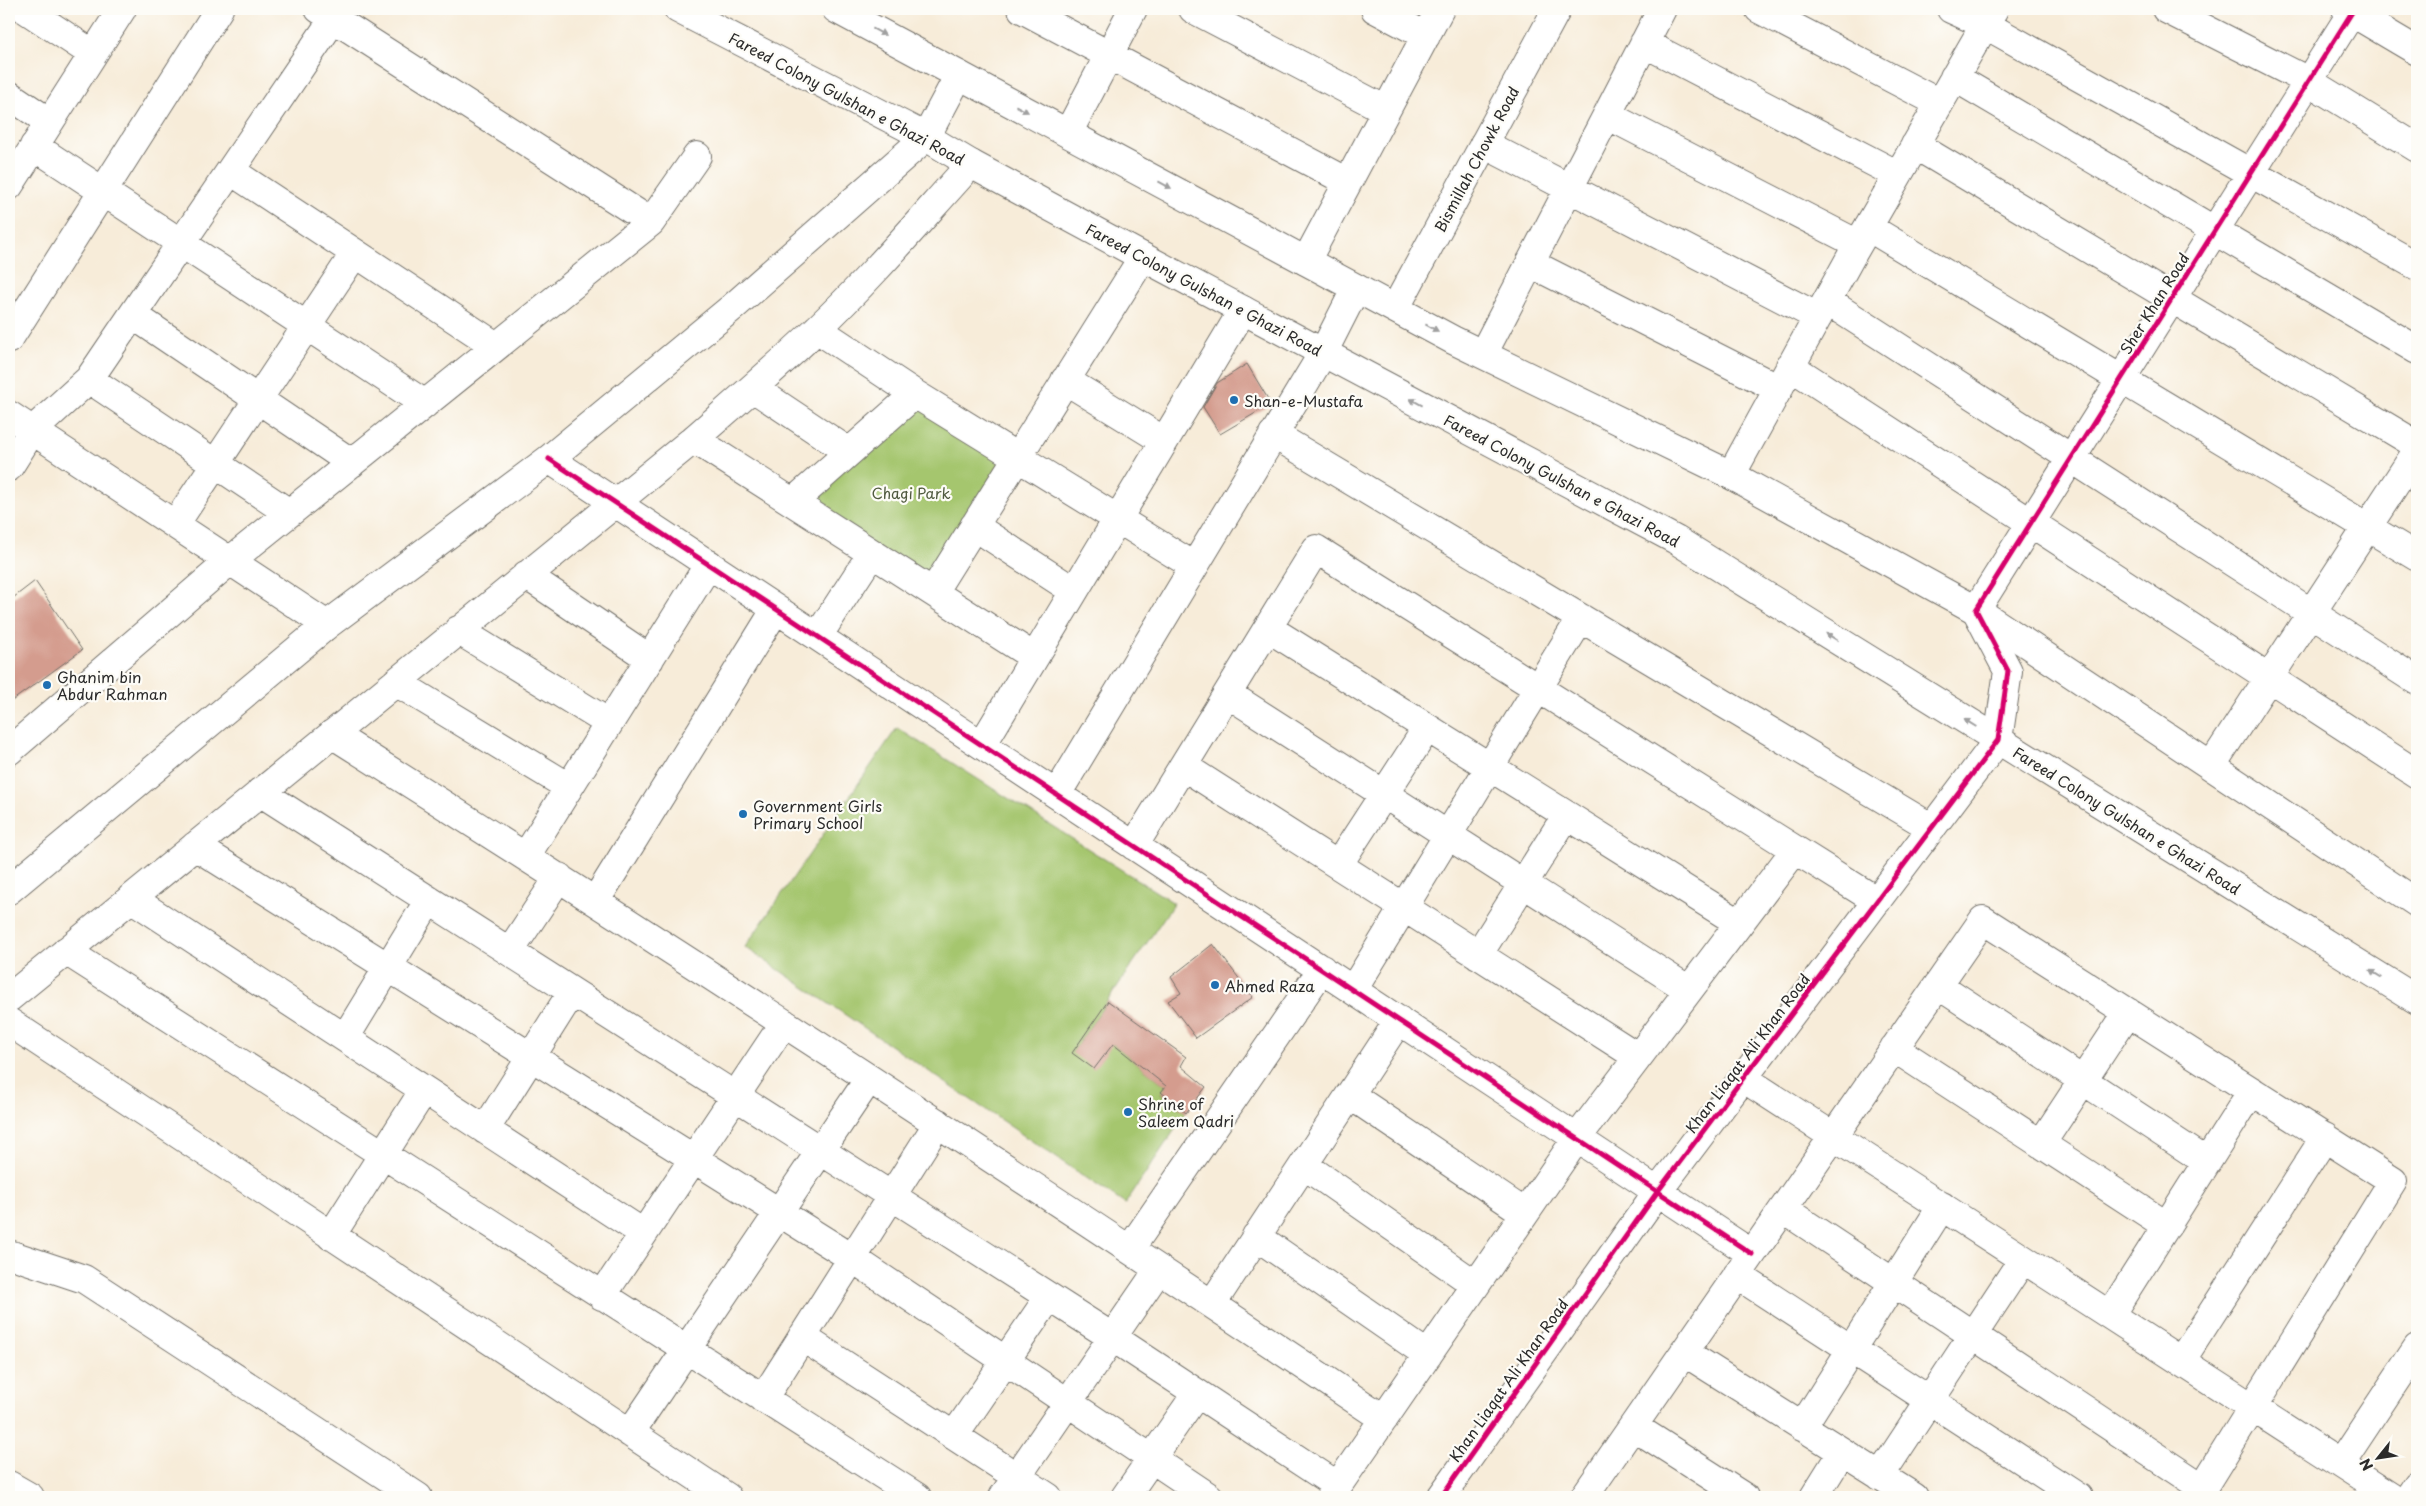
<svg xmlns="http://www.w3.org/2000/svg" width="2426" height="1506" font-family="'Playpen Sans',sans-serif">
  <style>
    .green { fill: #a5c66e; stroke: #68784c }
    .building { fill: #d49c8e }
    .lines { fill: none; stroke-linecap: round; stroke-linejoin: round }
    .minor-casing { stroke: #726f68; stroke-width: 30 }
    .major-casing { stroke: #726f68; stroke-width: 30 }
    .minor { stroke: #fff; stroke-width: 28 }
    .major { stroke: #fff; stroke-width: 28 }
    .cycleway-casing { stroke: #fdfcf7; stroke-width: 8 }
    .cycleway { stroke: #d6006c; stroke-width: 5 }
    .oneway { fill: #a0a0a0 }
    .poi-dot { fill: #1f6fb2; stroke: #fdfcf7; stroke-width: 2 }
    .labels { text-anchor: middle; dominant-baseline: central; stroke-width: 4.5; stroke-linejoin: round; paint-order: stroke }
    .street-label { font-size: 15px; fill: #2b2b2b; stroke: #fdfcf7 }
    .poi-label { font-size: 15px; fill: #2b2b2b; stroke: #fdfcf7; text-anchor: start }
    .park-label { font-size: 15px; fill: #505a3f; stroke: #fdfcf7 }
  </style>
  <rect width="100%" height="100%" fill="#fdfcf7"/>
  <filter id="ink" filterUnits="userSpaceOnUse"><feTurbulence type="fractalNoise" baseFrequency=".02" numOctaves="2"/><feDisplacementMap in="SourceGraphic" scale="10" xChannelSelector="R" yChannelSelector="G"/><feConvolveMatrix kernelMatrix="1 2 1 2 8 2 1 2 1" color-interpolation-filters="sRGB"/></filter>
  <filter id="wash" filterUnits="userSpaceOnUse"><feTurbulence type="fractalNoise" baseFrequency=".0096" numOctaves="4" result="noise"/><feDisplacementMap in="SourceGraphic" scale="20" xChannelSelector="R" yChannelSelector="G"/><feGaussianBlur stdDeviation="1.12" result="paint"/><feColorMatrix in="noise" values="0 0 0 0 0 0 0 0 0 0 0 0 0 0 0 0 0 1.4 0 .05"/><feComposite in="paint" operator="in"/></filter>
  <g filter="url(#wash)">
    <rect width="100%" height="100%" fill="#f7ecd9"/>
    <!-- green -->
    <path class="green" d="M915,394L1017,456L933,592L793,502Z
      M897,728L1174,903L1072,1053L1113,1044L1166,1086L1161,1093L1186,1113L1125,1204L745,947Z"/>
    <g id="blocks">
      <!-- building -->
      <path class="building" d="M1247,364L1271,404L1220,434L1203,407L1217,383Z
        M35,581L82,650L9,703V601Z
        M1213,944L1253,997L1196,1038L1168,1001L1181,993L1171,977Z
        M1108,1001L1186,1057L1181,1066L1206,1087L1186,1113L1161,1092L1166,1086L1113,1044L1094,1069L1072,1053Z"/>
    </g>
  </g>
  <g filter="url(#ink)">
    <use href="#blocks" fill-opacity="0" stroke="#726f68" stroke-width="1"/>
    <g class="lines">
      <defs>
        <path id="minor" d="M25,9L93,54
          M319,9L651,222
          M1022,9L1348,182
          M1193,9L1386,110
          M1375,9L1426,36
          M1759,9L1939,103
          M1951,9L1984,24L2417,266
          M2166,9L2308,81L2417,148
          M2346,9L2417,51
          M1644,43L1898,175
          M1954,77L2417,350
          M9,95L49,122
          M1607,115L1858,244
          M1068,133L1133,9
          M1484,144L1818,317
          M1915,145L2417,445
          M34,146L425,404
          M231,171L496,346
          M9,186L122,9
          M1868,227L2417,557
          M1306,261L1440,9
          M1530,263L1779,389
          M1827,301L2417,681
          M133,315L352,463
          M817,329L915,394L1194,566
          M9,339L219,9
          M1483,354L1662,9
          M1790,366L2417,774
          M89,379L289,513
          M1065,380L1164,441
          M753,388L849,452
          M9,415L327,625
          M1273,434L1932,828
          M694,439L1034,657
          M549,459L1752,1254
          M9,467L31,432L89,379L340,9
          M1731,475L1853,253L1994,9
          M793,502L915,394
          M176,523L355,253
          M974,526L1074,591
          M526,575L650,659
          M933,592L1143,257
          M1268,628L1739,923
          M458,630L609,723
          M818,636L872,553
          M396,682L569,787
          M1228,694L1689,990
          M332,734C686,957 1036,1186 1384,1419
          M982,745L1243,310
          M9,751L231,560L651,222L697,156
          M2212,765L2417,451
          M1183,766L1638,1057
          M260,792L1112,1337L1338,1486
          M1057,794L1323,353L1356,288
          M195,846L852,1258L1209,1497
          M1134,846L1316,549L1877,901
          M526,856L709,564
          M1338,865L1427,728
          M9,890L327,625L549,459L734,306L926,137L959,75
          M131,898L643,1233
          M596,900L776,609
          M66,951L917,1497
          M510,951L559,877
          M1478,955L1566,816
          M1938,985L2207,1162
          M1353,990L1581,618
          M9,998L694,439C735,403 776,368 816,330C871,278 920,220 971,164
          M9,1022L727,1497
          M345,1038L429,900
          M1894,1048L2167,1226
          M1743,1078L2391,1497
          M1350,1095L1525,1213
          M485,1130L572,992
          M2041,1144L2128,1012
          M1304,1165L1476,1285
          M1783,1209L2203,1488
          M331,1236L424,1090
          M1256,1236L1428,1355
          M1130,1249L1322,969
          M9,1254L84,1279L418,1497
          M1737,1275L2078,1497
          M602,1296L784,1023
          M1212,1304L1399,1020
          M2110,1315L2252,1091
          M802,1337L1048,1497
          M1684,1352L1914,1497
          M2181,1361L2325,1137
          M763,1399L938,1123
          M1633,1426L1744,1497
          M1802,1427L1942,1206
          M630,1433L869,1079
          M954,1436L1049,1297
          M2340,1464L2417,1348
          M1880,1476L2023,1259
          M9,1485L30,1497
          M1003,1497L1159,1269
          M1125,1497L1197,1393
          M1330,1497L1577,1138L1795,850
          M1441,1497L1658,1191L1998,740L2008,671L1976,610L2354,9
          M1584,1497L1983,920L2393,1181L2197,1497
          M1814,1497L1842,1452
          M2409,1497L2417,1485"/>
        <path id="major" d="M678,9L926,137L971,164L1143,257L1676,540L2417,1000
          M836,9L1453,340L1731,475L1976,610L2417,903
          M1395,309L1557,9"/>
      </defs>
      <!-- minor casing -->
      <use href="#minor" class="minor-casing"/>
      <!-- major casing -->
      <use href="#major" class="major-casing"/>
      <!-- minor -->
      <use href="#minor" class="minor"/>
      <!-- major -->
      <use href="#major" class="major"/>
      <defs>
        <path id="cycleway" d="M549,459L1752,1254
          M1441,1497L1658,1191L1998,740L2008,671L1976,610L2354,9"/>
      </defs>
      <!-- cycleway casing -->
      <use href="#cycleway" class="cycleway-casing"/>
      <!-- cycleway -->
      <use href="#cycleway" class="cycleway"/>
    </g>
    <!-- one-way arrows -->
    <defs><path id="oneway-solid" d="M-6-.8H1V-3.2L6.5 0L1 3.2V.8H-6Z" transform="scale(1.25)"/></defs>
    <g class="oneway">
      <use href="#oneway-solid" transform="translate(879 32) rotate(28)"/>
      <use href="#oneway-solid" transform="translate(1022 109) rotate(28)"/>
      <use href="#oneway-solid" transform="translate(1165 185) rotate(28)"/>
      <use href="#oneway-solid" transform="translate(1432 328) rotate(28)"/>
      <use href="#oneway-solid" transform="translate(1416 402) rotate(-152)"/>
      <use href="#oneway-solid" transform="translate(1832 637) rotate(-148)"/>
      <use href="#oneway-solid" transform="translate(1970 723) rotate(-148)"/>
      <use href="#oneway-solid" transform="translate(2376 974) rotate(-148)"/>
    </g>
  </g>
  <!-- markers -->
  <g class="poi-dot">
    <circle cx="1234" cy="400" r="5"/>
    <circle cx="47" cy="685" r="5"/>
    <circle cx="743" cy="814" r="5"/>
    <circle cx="1215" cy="985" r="5"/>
    <circle cx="1128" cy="1112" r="5"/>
  </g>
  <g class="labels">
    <!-- street labels -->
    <g class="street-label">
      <text transform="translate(847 98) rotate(28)">Fareed Colony Gulshan e Ghazi Road</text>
      <text transform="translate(1476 159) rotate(-62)">Bismillah Chowk Road</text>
      <text transform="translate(1204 289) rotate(28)">Fareed Colony Gulshan e Ghazi Road</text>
      <text transform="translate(2154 303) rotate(-58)">Sher Khan Road</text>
      <text transform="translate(1562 480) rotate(28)">Fareed Colony Gulshan e Ghazi Road</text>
      <text transform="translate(2127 820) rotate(32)">Fareed Colony Gulshan e Ghazi Road</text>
      <text transform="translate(1747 1053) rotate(-53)">Khan Liaqat Ali Khan Road</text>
      <text transform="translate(1508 1380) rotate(-55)">Khan Liaqat Ali Khan Road</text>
    </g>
    <!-- poi labels -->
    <g class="poi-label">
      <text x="1244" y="400">Shan-e-Mustafa</text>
      <text x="57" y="676">Ghanim bin<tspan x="57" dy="17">Abdur Rahman</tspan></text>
      <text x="753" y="805">Government Girls<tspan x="753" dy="17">Primary School</tspan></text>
      <text x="1225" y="985">Ahmed Raza</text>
      <text x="1138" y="1103">Shrine of<tspan x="1138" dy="17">Saleem Qadri</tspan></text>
    </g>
    <!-- park labels -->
    <g class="park-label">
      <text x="911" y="492">Chagi Park</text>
    </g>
  </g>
  <!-- margin -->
  <rect width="2426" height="1506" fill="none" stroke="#fdfcf7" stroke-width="30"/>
  <!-- north arrow -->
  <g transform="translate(2378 1458) rotate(240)" stroke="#fdfcf7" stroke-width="4" paint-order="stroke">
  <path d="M0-4L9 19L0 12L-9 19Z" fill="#2b2b2b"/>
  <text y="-8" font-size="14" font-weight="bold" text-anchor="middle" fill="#2b2b2b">N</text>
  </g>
</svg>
